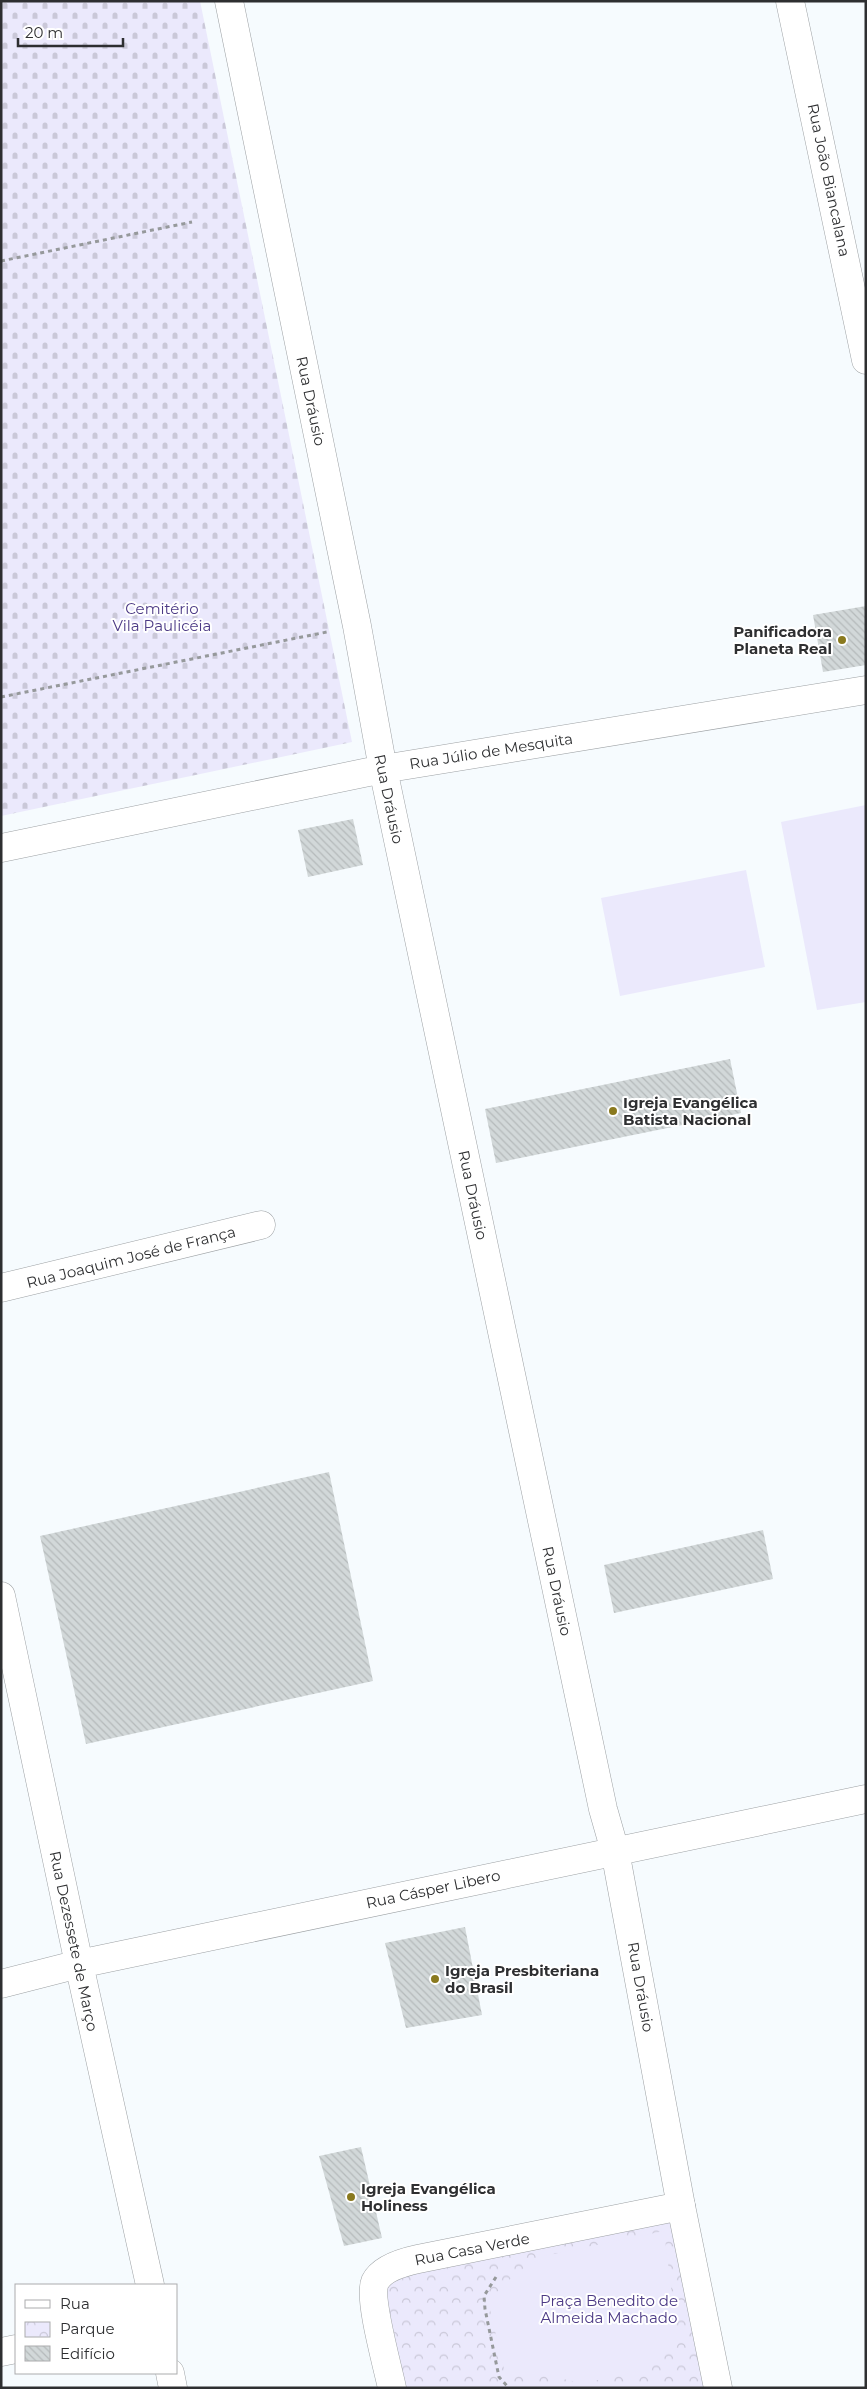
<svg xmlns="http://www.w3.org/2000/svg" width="867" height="2389" font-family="Montserrat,sans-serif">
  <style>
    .cemetery { fill: url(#cemetery-stones) }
    .park { fill: url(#park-crowns) }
    .garden { fill: #ebe9fc }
    .building { fill: url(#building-back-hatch) }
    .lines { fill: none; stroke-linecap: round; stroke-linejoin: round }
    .street-casing { stroke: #9da1a4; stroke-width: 29 }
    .secondary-casing { stroke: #9da1a4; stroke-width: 29 }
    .path { stroke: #96999b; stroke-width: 3; stroke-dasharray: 4 4; stroke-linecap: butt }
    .street { stroke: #fff; stroke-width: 28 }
    .secondary { stroke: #fff; stroke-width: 28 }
    .poi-dot { fill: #8a7a1f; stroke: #fff; stroke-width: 2 }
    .labels { text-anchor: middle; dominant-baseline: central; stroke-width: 4; stroke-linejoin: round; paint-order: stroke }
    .street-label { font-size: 15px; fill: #2e2f31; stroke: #fff }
    .park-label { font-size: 15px; fill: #4c3a85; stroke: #fff }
    .poi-label { font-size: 15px; font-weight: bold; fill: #2e2f31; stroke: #fff; text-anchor: start }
  </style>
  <defs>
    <pattern id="cemetery-stones" width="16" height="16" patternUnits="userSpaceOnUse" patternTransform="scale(1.25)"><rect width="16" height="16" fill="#ebe9fc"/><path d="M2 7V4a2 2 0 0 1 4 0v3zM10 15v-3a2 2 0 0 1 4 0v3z" fill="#cac8d8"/></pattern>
    <pattern id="park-crowns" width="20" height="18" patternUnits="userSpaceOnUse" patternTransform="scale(1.25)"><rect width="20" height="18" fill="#ebe9fc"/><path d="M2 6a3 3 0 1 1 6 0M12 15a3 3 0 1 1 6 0" fill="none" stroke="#cac8d8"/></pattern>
    <pattern id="building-back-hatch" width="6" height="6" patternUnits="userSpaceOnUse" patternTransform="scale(1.25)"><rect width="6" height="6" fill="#d2d8d9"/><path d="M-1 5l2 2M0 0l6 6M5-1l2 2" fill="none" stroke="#b5babb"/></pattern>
  </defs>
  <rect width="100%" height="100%" fill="#f6fbfe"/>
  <!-- cemetery -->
  <path class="cemetery" d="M1,1H200L352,742L1,816Z"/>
  <!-- park -->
  <path class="park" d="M671,2216L706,2388H398L376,2283L398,2268Z"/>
  <!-- garden -->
  <path class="garden" d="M866,805V1002L817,1010L781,822Z
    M746,870L765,967L620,996L601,898Z
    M664,2231L678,2344C655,2362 646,2372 615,2376L608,2370L598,2380L585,2384L546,2375L505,2373L488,2301L515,2274L544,2256Z"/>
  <!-- building -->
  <path class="building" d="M866,606V665L823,672L813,615Z
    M353,819L363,865L308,877L298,830Z
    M730,1059L741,1113L496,1163L485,1109Z
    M329,1472L373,1681L86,1744L40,1536Z
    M763,1530L773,1579L614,1613L604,1565Z
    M465,1927L482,2015L406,2028L385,1943Z
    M361,2147L382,2238L344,2246L319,2156Z"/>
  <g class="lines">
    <defs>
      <path id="street" d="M790,1L866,360
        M383,769L866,690
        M1,1288L261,1225
        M1,1596L79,1964L150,2285
        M1,1984L79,1964L866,1799
        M1,2352L16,2349
        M170,2373L173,2388
        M392,2388C388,2368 368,2298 375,2282C382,2268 404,2262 418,2259L681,2206"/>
      <path id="secondary" d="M229,1L357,626L383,769L603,1809L615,1851L681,2206L718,2388
        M1,848L383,769"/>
    </defs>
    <!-- street casing -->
    <use href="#street" class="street-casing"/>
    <!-- secondary casing -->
    <use href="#secondary" class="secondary-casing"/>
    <!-- path -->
    <path class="path" d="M1,261L192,222
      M1,697L327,632
      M496,2277L484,2296L485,2309L499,2377L509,2388"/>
    <!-- street -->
    <use href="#street" class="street"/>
    <!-- secondary -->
    <use href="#secondary" class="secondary"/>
  </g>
  <!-- markers -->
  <g class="poi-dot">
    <circle cx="842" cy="640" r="5"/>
    <circle cx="613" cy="1111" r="5"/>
    <circle cx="435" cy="1979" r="5"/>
    <circle cx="351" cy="2197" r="5"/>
  </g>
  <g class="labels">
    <!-- street labels -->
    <g class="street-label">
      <text transform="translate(829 180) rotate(78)">Rua João Biancalana</text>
      <text transform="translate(311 401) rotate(78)">Rua Dráusio</text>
      <text transform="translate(491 751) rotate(-9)">Rua Júlio de Mesquita</text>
      <text transform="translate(389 799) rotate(78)">Rua Dráusio</text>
      <text transform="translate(473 1195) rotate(78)">Rua Dráusio</text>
      <text transform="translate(131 1257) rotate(-14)">Rua Joaquim José de França</text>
      <text transform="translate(557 1591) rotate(78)">Rua Dráusio</text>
      <text transform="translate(433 1889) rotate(-12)">Rua Cásper Libero</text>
      <text transform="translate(74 1941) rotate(78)">Rua Dezessete de Março</text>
      <text transform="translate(641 1987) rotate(80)">Rua Dráusio</text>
      <text transform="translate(472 2249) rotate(-11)">Rua Casa Verde</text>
    </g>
    <!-- park labels -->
    <g class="park-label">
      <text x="162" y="608">Cemitério<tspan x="162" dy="17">Vila Paulicéia</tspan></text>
      <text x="609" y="2300">Praça Benedito de<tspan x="609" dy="17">Almeida Machado</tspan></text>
    </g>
    <!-- poi labels -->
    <g class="poi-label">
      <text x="832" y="631" text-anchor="end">Panificadora<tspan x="832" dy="17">Planeta Real</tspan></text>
      <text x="623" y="1102">Igreja Evangélica<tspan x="623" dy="17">Batista Nacional</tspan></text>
      <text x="445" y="1970">Igreja Presbiteriana<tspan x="445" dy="17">do Brasil</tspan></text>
      <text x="361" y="2188">Igreja Evangélica<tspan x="361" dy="17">Holiness</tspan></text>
    </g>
  </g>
  <!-- border -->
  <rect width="867" height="2389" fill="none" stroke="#2e2f31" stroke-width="5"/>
  <!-- legend -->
  <rect x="15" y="2284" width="162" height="90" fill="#ffffff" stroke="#abacad"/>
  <rect x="25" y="2300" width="25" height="8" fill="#ffffff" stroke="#abacad"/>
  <text x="60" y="2309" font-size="15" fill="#2e2f31">Rua</text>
  <rect x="25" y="2322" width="25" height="15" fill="url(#park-crowns)" stroke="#abacad"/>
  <text x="60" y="2334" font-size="15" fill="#2e2f31">Parque</text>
  <rect x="25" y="2346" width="25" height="15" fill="url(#building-back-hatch)" stroke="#abacad"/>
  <text x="60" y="2359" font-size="15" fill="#2e2f31">Edifício</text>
  <!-- scale -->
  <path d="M18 38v8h105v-8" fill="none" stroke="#2e2f31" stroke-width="2.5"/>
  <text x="25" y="38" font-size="15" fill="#2e2f31" stroke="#ffffff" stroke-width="4" paint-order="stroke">20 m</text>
</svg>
